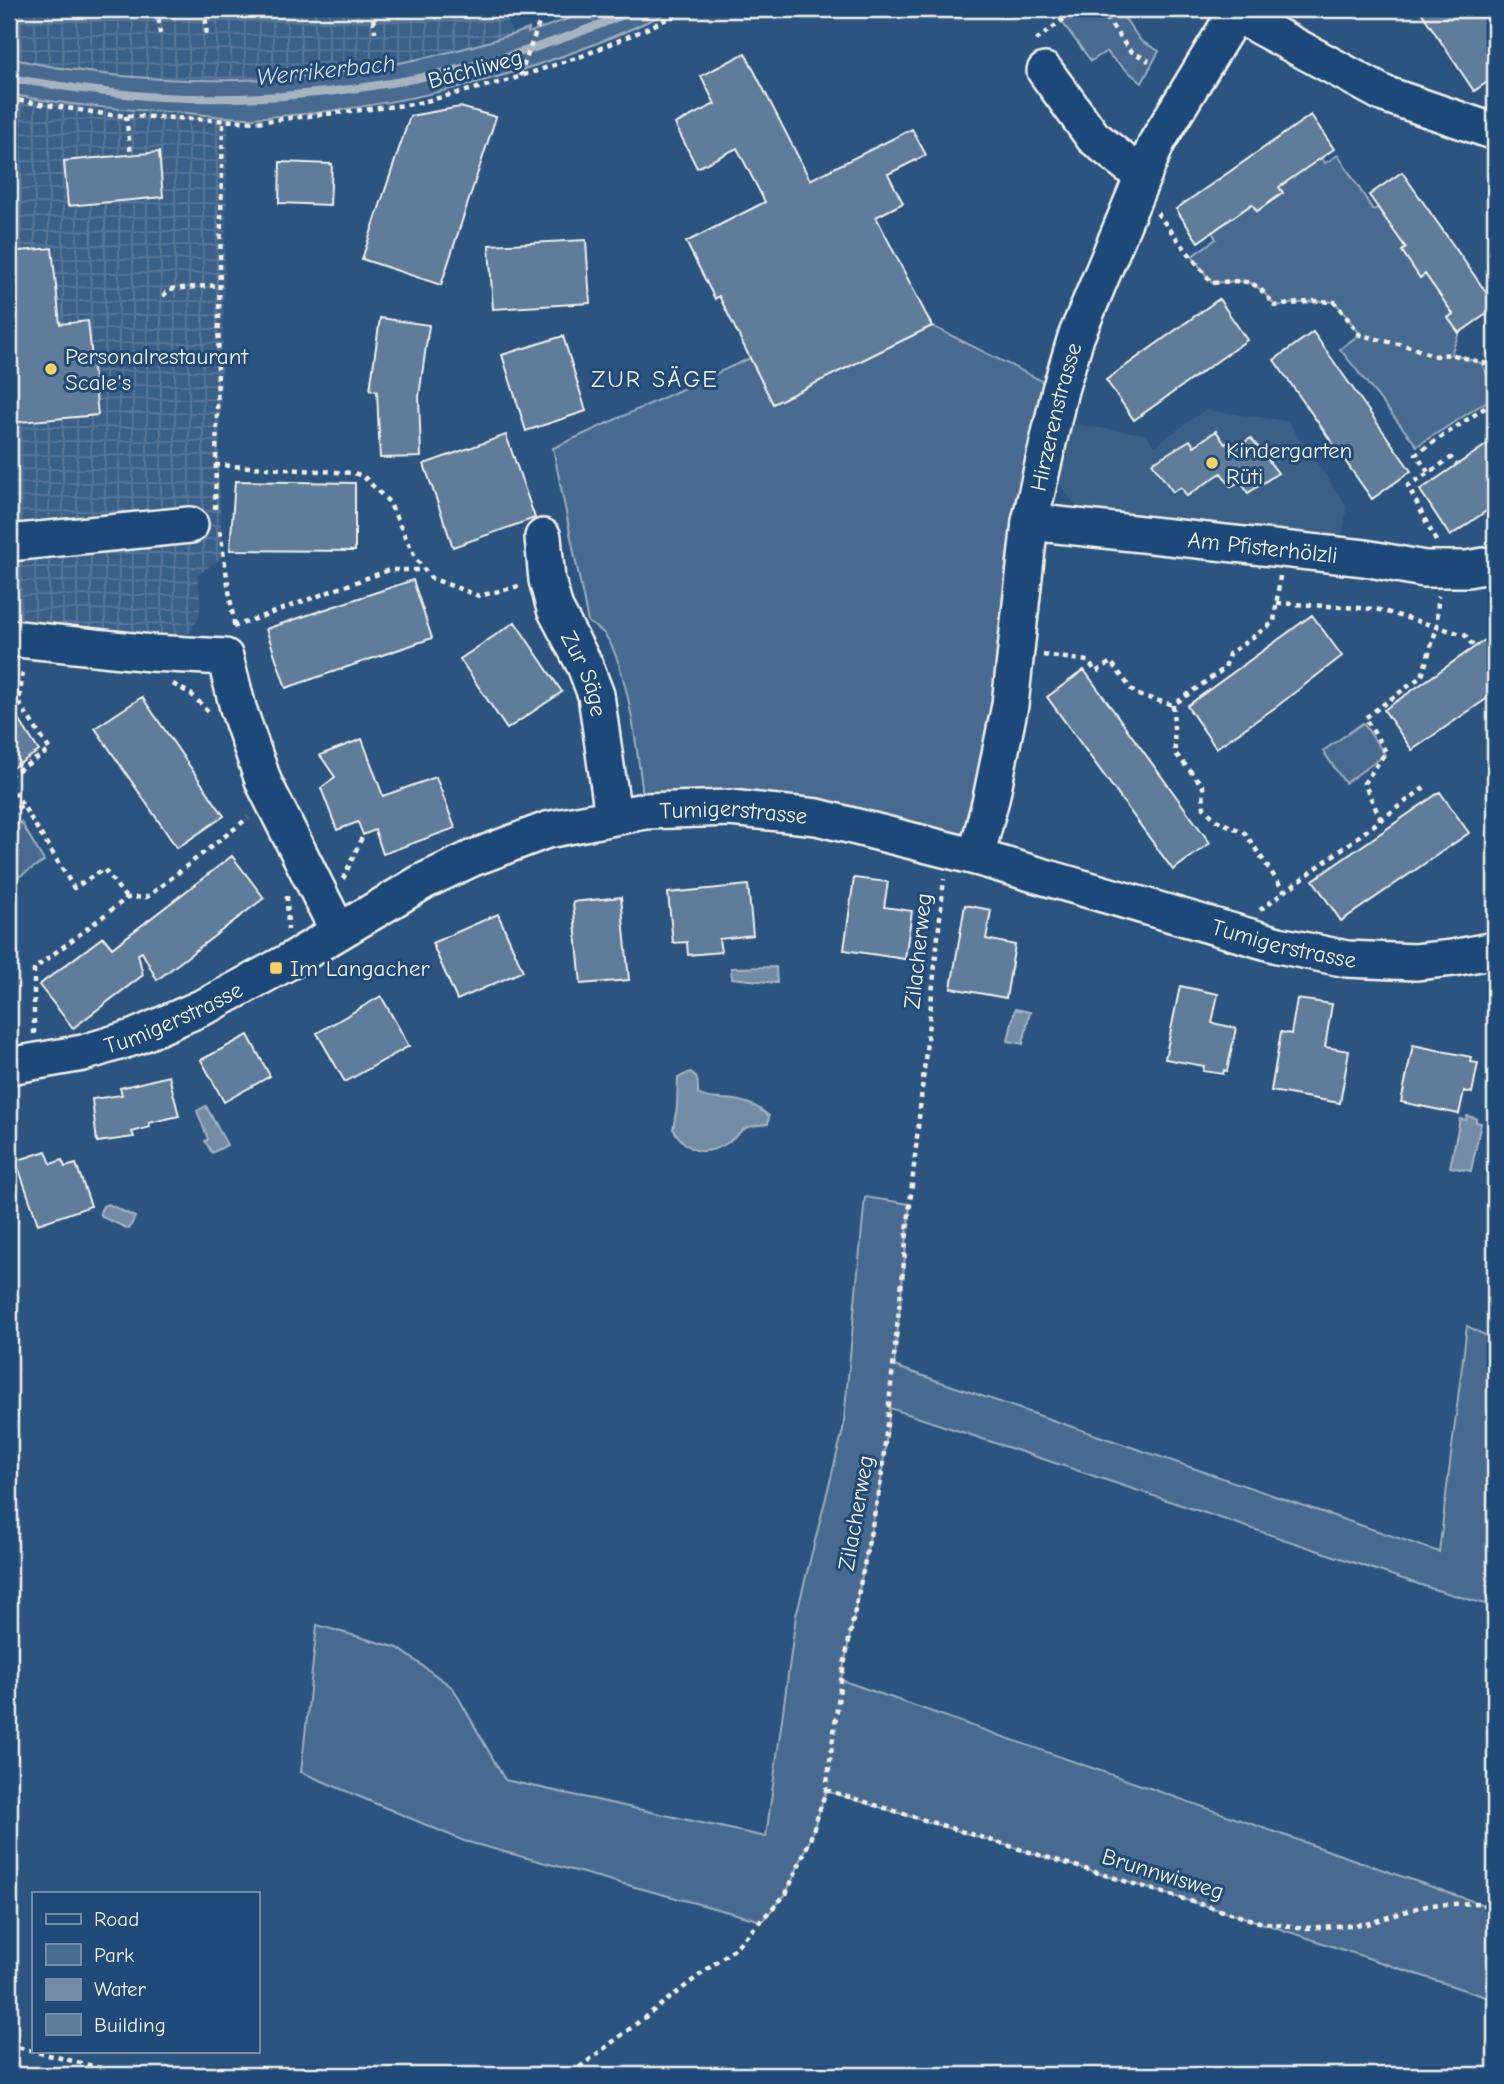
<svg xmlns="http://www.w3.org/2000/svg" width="1504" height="2084" font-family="'Comic Neue',sans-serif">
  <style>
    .built { fill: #3b6088 }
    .industrial { fill: url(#industrial-grid) }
    .green { fill: #496b90; stroke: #9eaebc; stroke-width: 2 }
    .water { fill: #738ca6; stroke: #a7b4c0; stroke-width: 2 }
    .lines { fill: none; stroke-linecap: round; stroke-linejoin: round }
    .stream { stroke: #a7b4c0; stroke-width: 8 }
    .building { fill: #5e7b9a; stroke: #f4f1e8; stroke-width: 2 }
    .minor-casing { stroke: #f4f1e8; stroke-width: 40 }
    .path { stroke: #f4f1e8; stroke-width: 4.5; stroke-dasharray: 5 5; stroke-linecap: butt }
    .minor { stroke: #1f4a7a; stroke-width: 35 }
    .poi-dot { fill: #ffd166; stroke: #1f4a7a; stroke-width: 2.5 }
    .labels { text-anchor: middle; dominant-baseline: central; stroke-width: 6; stroke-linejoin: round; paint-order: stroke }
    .street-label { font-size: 23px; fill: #f4f1e8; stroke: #1f4a7a }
    .poi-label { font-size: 23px; fill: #f4f1e8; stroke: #1f4a7a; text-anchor: start }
    .water-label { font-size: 24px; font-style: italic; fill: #dadddb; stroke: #1f4a7a }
    .neighbourhood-label { font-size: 24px; letter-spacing: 2px; fill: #f4f1e8; stroke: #1f4a7a }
  </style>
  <defs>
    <pattern id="industrial-grid" width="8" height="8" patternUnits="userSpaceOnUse" patternTransform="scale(1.75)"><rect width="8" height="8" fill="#3b6088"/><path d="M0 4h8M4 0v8" fill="none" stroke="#587799"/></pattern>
  </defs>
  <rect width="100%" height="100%" fill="#2c5481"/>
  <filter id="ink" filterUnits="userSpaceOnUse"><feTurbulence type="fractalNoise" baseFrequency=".0143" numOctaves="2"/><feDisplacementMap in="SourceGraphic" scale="14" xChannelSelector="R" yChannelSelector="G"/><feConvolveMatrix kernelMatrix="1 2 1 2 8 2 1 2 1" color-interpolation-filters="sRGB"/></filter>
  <g filter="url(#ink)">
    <!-- built -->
    <path class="built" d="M1205,410L1287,421L1347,506L1341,544L1079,510L1054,476L1066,424L1146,434L1155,446Z"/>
    <!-- industrial -->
    <path class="industrial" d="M9,9H505L512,35L443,54L377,68L312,76L247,80L181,79L115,75L50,67L9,58Z
      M9,94L43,101L112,109L229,116L219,472L222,557L197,576L201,602L199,617L191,631L180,640L9,625Z"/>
    <!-- green -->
    <path class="green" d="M596,9H674C543,74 397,110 251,118C231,119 208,115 188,113C128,110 68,106 9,94V58C180,96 363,85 529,29L528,33Z
      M1071,9H1118L1141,41L1159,51L1142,83L1111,57L1107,51L1091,61L1059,18Z
      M1338,155L1373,210L1378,208L1406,248L1402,251L1420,277L1425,274L1453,314L1448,318L1459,333L1451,354L1481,363L1495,389V396L1417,446L1340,349L1360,334L1335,302L1316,301L1275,306C1253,277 1247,280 1212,283L1192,256L1216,239L1212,232L1252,204L1257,211L1283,193L1279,187L1321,158L1325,163Z
      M932,326L1060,390L1025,555L1007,554L992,701L1010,705L976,857L817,817L645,811C639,767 630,669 605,635C601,629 593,626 588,622L553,448L750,358L773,403Z
      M1363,723L1385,755L1345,783L1323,751Z
      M21,822L44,861L9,883V830Z
      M865,1197L910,1204L894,1366L1439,1552L1467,1326L1495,1340V1607L1433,1589L890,1408L881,1481L841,1680L1495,1909V2000L1259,1922L826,1791L810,1840L786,1894L762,1921L464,1841L301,1772L317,1625L398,1648L453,1688L505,1780L766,1837L796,1616L843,1430Z"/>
    <!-- water -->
    <path class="water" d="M776,967L777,983L732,978L731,968Z
      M1015,1009L1030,1012L1023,1044L1008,1041Z
      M690,1072C699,1076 698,1085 698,1094C707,1099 711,1098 720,1099C739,1099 756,1104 769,1116L768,1124C761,1125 752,1125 746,1128C740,1131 734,1138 729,1142C705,1157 689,1154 673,1129L677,1107L678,1078Z
      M206,1106L227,1145L212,1153L205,1141L208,1139L197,1111Z
      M1467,1116L1476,1118V1122L1481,1123L1471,1171L1450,1167L1460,1119L1466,1120Z
      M108,1204L135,1217L129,1229L102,1217L100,1212L103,1206Z"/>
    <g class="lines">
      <!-- stream -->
      <path class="stream" d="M9,78C59,86 110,94 161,97C324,105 487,75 637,9"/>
    </g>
    <!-- building -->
    <path class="building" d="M1419,9H1483L1495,27V77L1474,91Z
      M745,53L810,180L912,129L926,155L888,174L903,203L876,217L932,326L773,404L719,296L715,299L686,242L765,202L737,148L697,168L675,124L715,104L701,76Z
      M460,107L496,117L441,285L362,259L410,116Z
      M1311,115L1334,149L1279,187L1283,193L1257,211L1252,204L1198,242L1176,209Z
      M159,152L163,197L68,206L64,161Z
      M280,162L332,164L330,205L279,203Z
      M1402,172L1495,305V308L1459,333L1448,318L1453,314L1425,274L1420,278L1402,251L1406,248L1369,195Z
      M586,240L590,303L493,309L489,245Z
      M52,248L60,324L88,321L98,415L9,423V252Z
      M1219,299L1247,340L1134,420L1106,380Z
      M380,318L429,325L419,396L421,457L380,458L377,391L370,390Z
      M1313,332L1411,471L1372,499L1274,360Z
      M563,336L586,411L526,431L502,355Z
      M1216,431L1225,444L1231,440L1236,448L1251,438L1278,473L1248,493L1240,481L1231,487L1221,473L1187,496L1181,487L1173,492L1152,463L1190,440L1194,446Z
      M506,435L535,518L453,547L424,464Z
      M1495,439V505L1450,536L1420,490Z
      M235,481L355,483V551L230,550Z
      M413,580L432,638L286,688L266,629Z
      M1312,615L1342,656L1276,707L1216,748L1187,706Z
      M515,622L562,692L507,729L460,659Z
      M1495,633V693L1412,750L1384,710Z
      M1084,670L1210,843L1173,870L1047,697Z
      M142,697L224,816L177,848L95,728Z
      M9,704L39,751L9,770Z
      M362,739L383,796L436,777L455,828L383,854L375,830L363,835L358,822L337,830L321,788L335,777L320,755Z
      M1440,792L1469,833L1341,921L1313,880Z
      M232,856L264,898L157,980L142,952L138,954L143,975L73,1028L39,985L103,937L112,948Z
      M854,878L888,882L884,907L912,911L905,959L844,950Z
      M748,885L753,935L719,939L721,952L688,955L687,942L673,943L668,893Z
      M621,897L629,980L581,984L573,902Z
      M965,905L991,910L986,939L1015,945L1006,998L951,988Z
      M498,914L523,971L457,1000L432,943Z
      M1180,986L1218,994L1212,1023L1236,1028L1227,1071L1224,1070L1223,1074L1203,1071L1204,1066L1165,1059Z
      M381,996L409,1046L345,1082L317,1033Z
      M1297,999L1332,1004L1325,1047L1349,1051L1340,1103L1271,1091L1281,1032L1291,1034Z
      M248,1035L270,1076L224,1102L201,1060Z
      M1413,1045L1471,1057L1470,1062L1478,1063L1472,1093L1464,1091L1459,1114L1401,1102Z
      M169,1076L179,1116L149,1123L150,1127L132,1132L134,1137L97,1142L92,1099L122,1095L120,1088Z
      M46,1151L51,1164L62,1160L65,1167L76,1164L91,1206L38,1224L16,1161Z"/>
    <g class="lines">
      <defs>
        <g id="minor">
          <path d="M1236,14L1384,94L1495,132"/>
          <path d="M1045,71L1093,137L1142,176"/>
          <path id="s1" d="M1030,522L1365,558L1424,569H1467L1495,564"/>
          <path id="s2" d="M543,537L547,580L555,609L585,666L596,695L613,816"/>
          <path d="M9,543L190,525"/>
          <path d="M9,638L151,653L225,657L238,708L264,783L338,931"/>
          <path id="s3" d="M976,857L991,799L1010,705L1030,522L1060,390L1076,337L1157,142L1238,9"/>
          <path id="s4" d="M9,1066L83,1053L135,1037L210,1004L288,962L424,881L473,858L547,830L645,811L730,808L817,817L976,857L1278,945L1347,959L1415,962L1453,958L1495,950"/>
        </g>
      </defs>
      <!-- minor casing -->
      <use href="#minor" class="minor-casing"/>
      <!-- path -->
      <path class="path" d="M158,9L160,35
        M205,9L207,39
        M372,9L375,32
        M428,9L438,18
        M1100,9L1129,50L1149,61
        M1036,40L1077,9
        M520,76L544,9
        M9,99L111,115L256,122L414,104L506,81L582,56L644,30L688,9
        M126,116L131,155
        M1157,213L1212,283C1247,280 1253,277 1275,306L1316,301L1335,302L1360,335L1411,347L1434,356L1450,354L1495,366
        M163,296L170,289L220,285
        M215,465L354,473L363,476L389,502L416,559L431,578L479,596L519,586
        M1428,472L1416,454L1495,401
        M215,509L223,121
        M220,531L235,630
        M1436,541L1408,486L1451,458L1456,465
        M1280,576L1274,622L1229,654L1225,668L1173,705L1175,753L1203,786L1204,808L1216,820L1245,833L1284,891
        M1277,603L1376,609L1465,635L1474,647
        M233,627L389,570H424
        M1043,655L1088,661L1096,672L1111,662L1135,694L1173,705
        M173,684L191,694L208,711
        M9,776L50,750L19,703L23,670
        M9,783L74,888L104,869L126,898
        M9,814L22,805
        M1381,820L1364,783L1386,752L1365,718L1422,676L1437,627L1438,596
        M343,879L363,835
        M287,896L288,930
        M1260,910L1425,787
        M34,1034V969L127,898L147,897L248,818
        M1495,1178V1176
        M826,1790L1259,1922L1306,1928L1366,1924L1427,1905L1478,1903L1495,1909
        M9,2045L128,2075
        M573,2075L580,2067L735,1948L786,1894L810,1840L826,1790L841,1680L881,1481L944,879"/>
      <!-- minor -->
      <use href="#minor" class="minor"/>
    </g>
  </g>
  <!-- markers -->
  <g class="poi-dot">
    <circle cx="51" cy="369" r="7"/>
    <circle cx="1212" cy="463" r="7"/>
    <rect x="269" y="961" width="14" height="14" rx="3.5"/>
  </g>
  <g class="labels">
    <!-- street labels -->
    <g class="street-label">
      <text transform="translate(475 69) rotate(-15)">Bächliweg</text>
      <text stroke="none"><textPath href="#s3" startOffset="448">Hirzerenstrasse</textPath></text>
      <text stroke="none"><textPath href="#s1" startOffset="234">Am Pfisterhölzli</textPath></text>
      <text stroke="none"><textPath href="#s2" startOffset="145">Zur Säge</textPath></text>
      <text stroke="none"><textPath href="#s4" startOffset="780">Tumigerstrasse</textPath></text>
      <text stroke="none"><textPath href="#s4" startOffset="1348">Tumigerstrasse</textPath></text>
      <text transform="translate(918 951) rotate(-84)">Zilacherweg</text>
      <text stroke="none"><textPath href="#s4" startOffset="172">Tumigerstrasse</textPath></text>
      <text transform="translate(856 1513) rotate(-80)">Zilacherweg</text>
      <text transform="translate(1163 1874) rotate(17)">Brunnwisweg</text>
    </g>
    <!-- poi labels -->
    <g class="poi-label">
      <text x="65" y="356">Personalrestaurant<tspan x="65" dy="26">Scale's</tspan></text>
      <text x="1226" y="450">Kindergarten<tspan x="1226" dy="26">Rüti</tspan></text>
      <text x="290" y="968">Im Langacher</text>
    </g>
    <!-- water labels -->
    <g class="water-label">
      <text transform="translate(326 70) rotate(-6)">Werrikerbach</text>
    </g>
    <!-- neighbourhood labels -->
    <g class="neighbourhood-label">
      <text x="655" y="379">ZUR SÄGE</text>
    </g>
  </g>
  <!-- margin -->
  <rect width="1504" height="2084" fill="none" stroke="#1f4a7a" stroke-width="35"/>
  <rect x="18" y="18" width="1469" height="2049" fill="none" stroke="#f4f1e8" stroke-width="2.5" filter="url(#ink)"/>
  <!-- legend -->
  <rect x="32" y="1892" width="228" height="161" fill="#1f4a7a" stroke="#748da6" stroke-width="2"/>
  <rect x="46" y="1914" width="35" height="10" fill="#1f4a7a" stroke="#748da6" stroke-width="2"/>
  <text x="94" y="1926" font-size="21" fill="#f4f1e8">Road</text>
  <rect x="46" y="1944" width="35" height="21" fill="#496b90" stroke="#748da6" stroke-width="2"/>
  <text x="94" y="1962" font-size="21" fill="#f4f1e8">Park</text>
  <rect x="46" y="1979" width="35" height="21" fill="#738ca6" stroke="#748da6" stroke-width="2"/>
  <text x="94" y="1996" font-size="21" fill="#f4f1e8">Water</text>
  <rect x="46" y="2014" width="35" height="21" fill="#5e7b9a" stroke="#748da6" stroke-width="2"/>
  <text x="94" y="2032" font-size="21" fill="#f4f1e8">Building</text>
</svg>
